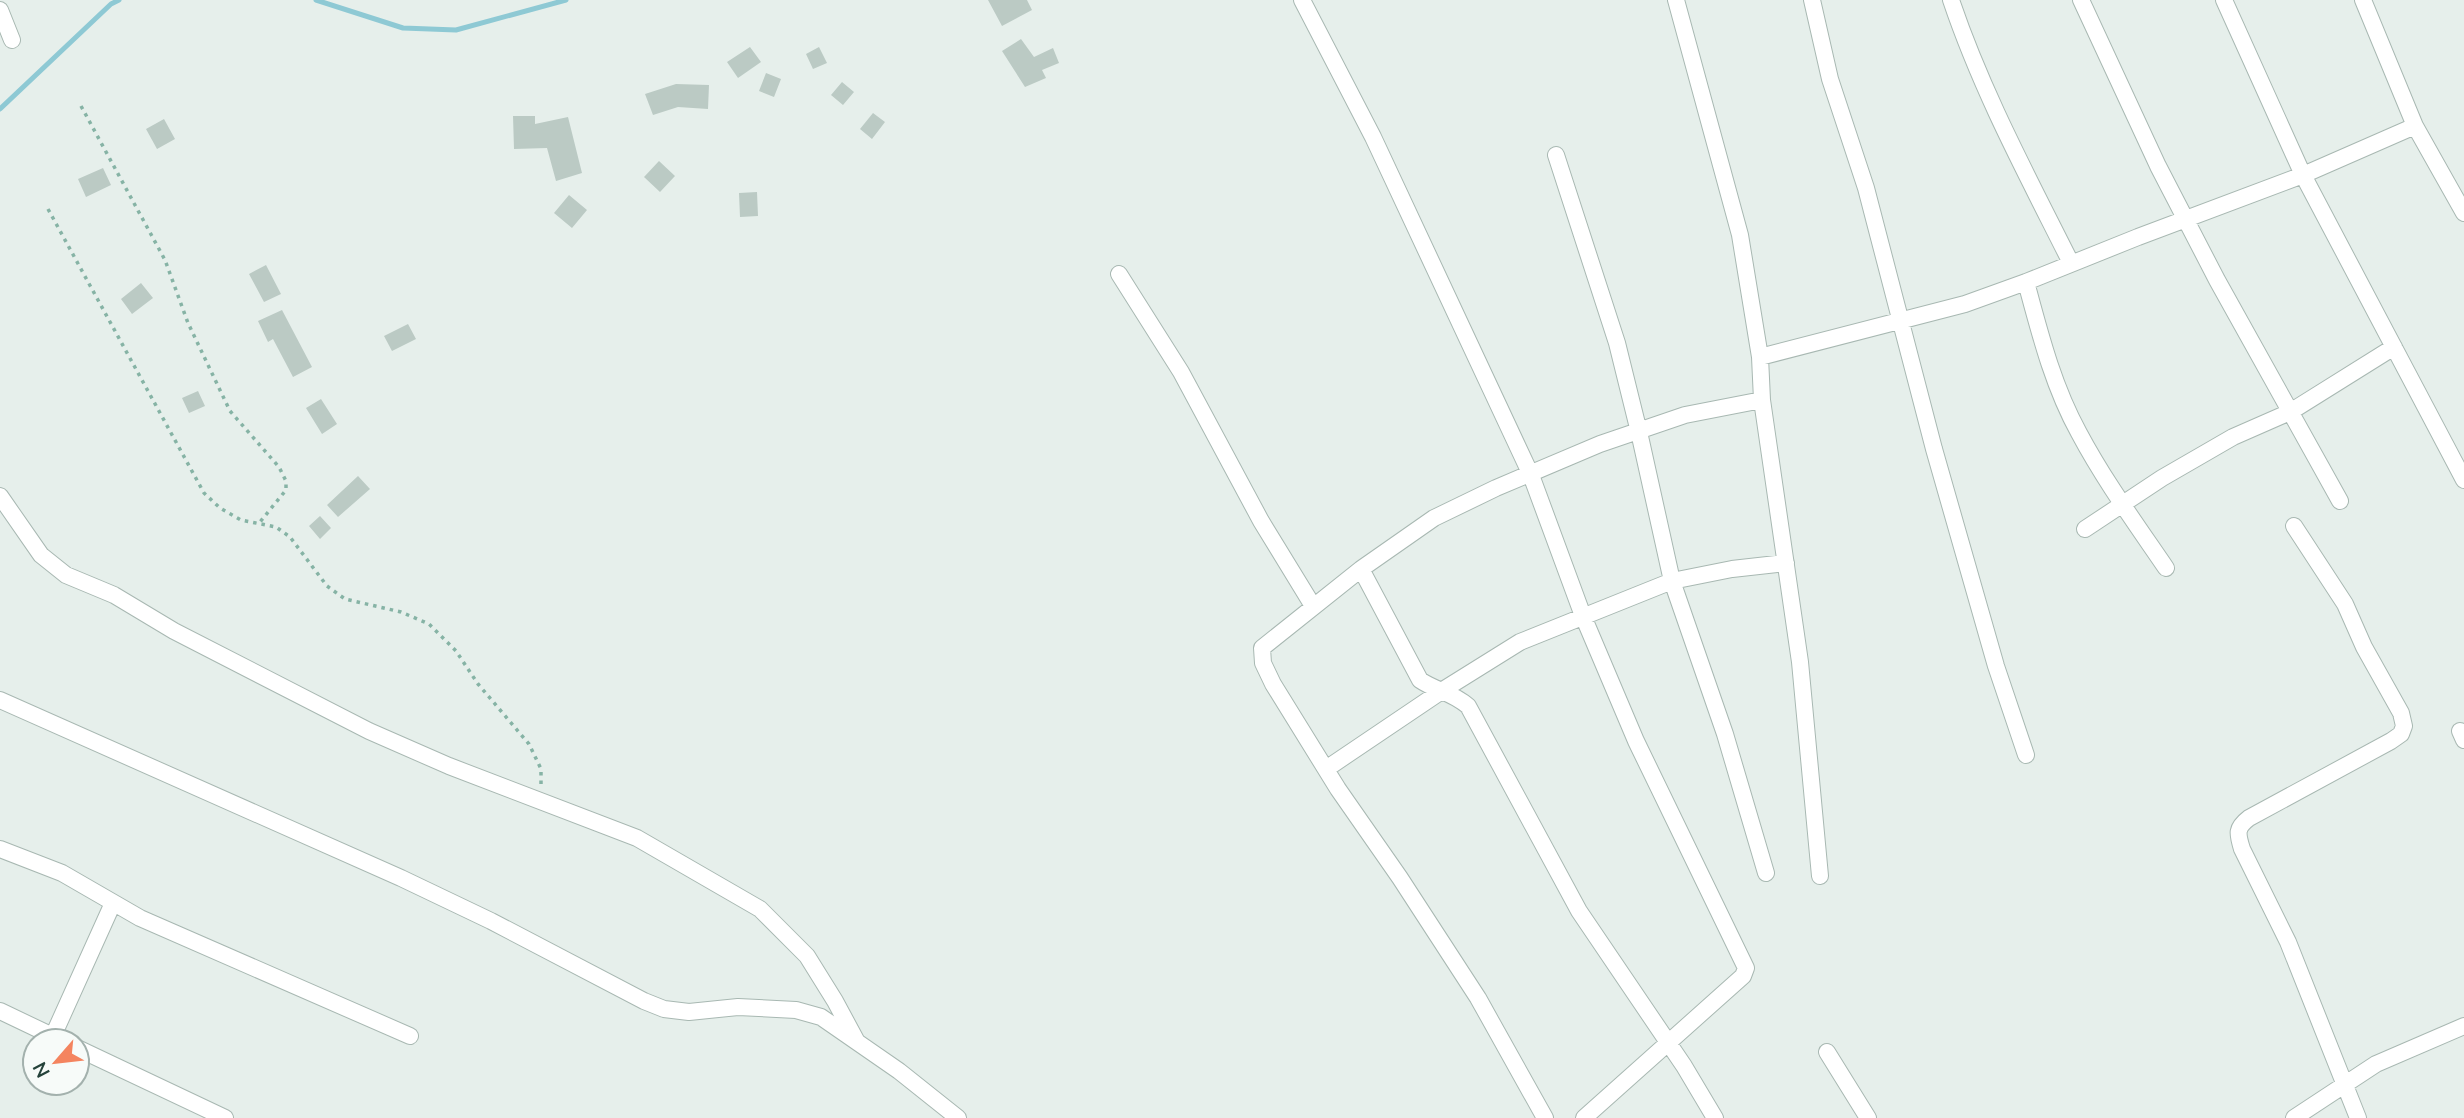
<svg xmlns="http://www.w3.org/2000/svg" width="2464" height="1118" font-family="'Nunito Sans',sans-serif">
  <style>
    .lines { fill: none; stroke-linecap: round; stroke-linejoin: round }
    .stream { stroke: #8ec9d4; stroke-width: 5 }
    .building { fill: #bbcac4 }
    .street-casing { stroke: #a8b8b2; stroke-width: 18 }
    .path { stroke: #86b3a5; stroke-width: 3.5; stroke-dasharray: 3.5 5; stroke-linecap: butt }
    .street { stroke: #fff; stroke-width: 16 }
  </style>
  <rect width="100%" height="100%" fill="#e6efeb"/>
  <g class="lines">
    <!-- stream -->
    <path class="stream" d="M316,0L403,28L456,30L566,0
      M0,109L111,4L119,0"/>
  </g>
  <!-- building -->
  <path class="building" d="M988,0H1027L1032,10L1002,26Z
    M1021,39L1034,57L1053,48L1059,63L1042,70L1046,78L1025,87L1002,51Z
    M750,47L761,62L738,78L727,62Z
    M819,47L827,63L813,69L806,54Z
    M766,73L781,79L774,97L759,91Z
    M842,82L854,92L843,105L831,95Z
    M676,84L709,85L708,109L678,107L653,115L645,94Z
    M873,113L885,122L872,139L860,129Z
    M513,116H535V124L568,117L582,173L556,181L547,148L514,149Z
    M164,119L175,139L157,149L146,129Z
    M659,161L675,176L660,192L644,177Z
    M103,168L111,185L86,197L78,179Z
    M757,192L758,216L740,217L739,193Z
    M569,195L587,210L572,228L554,213Z
    M266,265L281,294L264,302L249,274Z
    M141,283L153,298L132,314L121,299Z
    M282,310L312,367L293,377L273,339L268,342L258,321Z
    M408,324L416,339L392,351L384,336Z
    M198,391L205,406L189,413L182,398Z
    M321,399L337,424L322,434L306,408Z
    M358,476L370,489L338,517L327,505Z
    M320,516L331,528L320,539L309,526Z"/>
  <g class="lines">
    <defs>
      <path id="street" d="M1302,0L1373,137L1531,475L1583,616L1636,741L1746,968L1743,976L1584,1118
        M1676,0L1740,235L1760,357L1762,400L1800,662L1820,876
        M1812,0L1830,79L1866,188L1934,449L1996,666L2026,755
        M1951,0C1982,92 2028,177 2071,263
        M2081,0L2158,166L2217,280L2340,501
        M2224,0L2303,175L2464,480
        M2363,0L2415,126L2464,213
        M0,10L12,40
        M1556,155L1617,343L1639,432L1672,581L1725,734L1766,873
        M1119,274L1181,372L1261,521L1313,606
        M2026,282C2040,334 2053,386 2079,433C2104,480 2136,524 2166,568
        M1760,357L1965,304L2026,282L2138,237L2303,175L2415,126
        M0,496L41,555L66,575L114,595L174,631L369,731L449,766L637,838L760,909L807,956L835,1001L856,1040
        M2294,526L2345,604L2364,647L2401,713L2404,726L2401,734L2391,741L2249,818C2236,828 2237,833 2242,849L2288,942L2358,1118
        M2085,529L2162,478L2233,437L2290,412L2394,347
        M1361,569L1420,680C1436,691 1452,692 1468,706L1579,911L1684,1066L1715,1118
        M0,700L401,878L491,921L644,1001L664,1009L689,1012L738,1007L796,1010L821,1017L899,1071L958,1118
        M2460,731L2464,740
        M1326,769L1443,690L1520,642L1672,581L1732,569L1786,563
        M0,849L62,873L140,918L410,1036
        M0,1011L63,1041
        M53,1036L113,903
        M77,1048L225,1118
        M1827,1052L1868,1118
        M1545,1118L1478,998L1400,878L1338,789L1273,684L1263,663L1262,648L1361,569L1434,518L1496,488L1600,444L1685,415L1762,400
        M2294,1118L2376,1064L2464,1026"/>
    </defs>
    <!-- street casing -->
    <use href="#street" class="street-casing"/>
    <!-- path -->
    <path class="path" d="M81,106L165,260L188,323L230,411L279,467L286,481V490L260,522
      M48,209L204,493L220,508L241,520L276,527L290,537L327,586L345,599L401,612L429,624L456,651L478,684L529,744L541,769V785"/>
    <!-- street -->
    <use href="#street" class="street"/>
  </g>
  <!-- north arrow -->
  <g transform="translate(56 1062) rotate(242)"><circle r="33" fill="#f7fbf9" stroke="#a3b1ad" stroke-width="2"/>
  <path d="M0-5L12 26L0 18L-12 26Z" fill="#f4845f"/>
  <text y="-10" font-size="19" font-weight="bold" text-anchor="middle" fill="#24423a">N</text>
  </g>
</svg>
